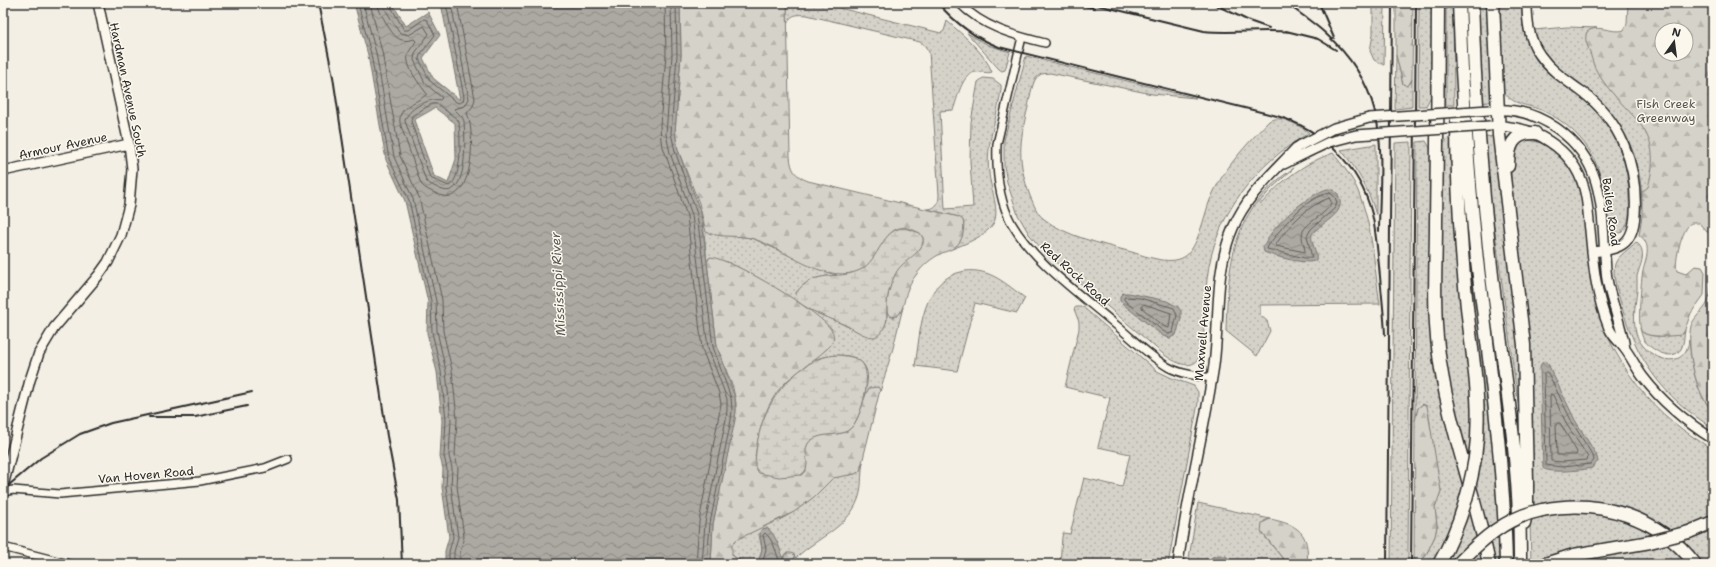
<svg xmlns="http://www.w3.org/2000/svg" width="1716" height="567" font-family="'Shantell Sans',sans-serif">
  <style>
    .green { fill: url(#green-dots); stroke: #807e7a }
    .forest { fill: url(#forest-firs); stroke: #807e7a; fill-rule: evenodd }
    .wetland { fill: url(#wetland-marsh); stroke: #807e7a }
    .water { fill: url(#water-waves); stroke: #787772; fill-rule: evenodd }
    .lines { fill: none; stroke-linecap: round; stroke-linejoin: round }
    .shore { stroke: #5f5d5b; stroke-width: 1 }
    .street-casing { stroke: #2b2b2b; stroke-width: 10 }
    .secondary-casing { stroke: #2b2b2b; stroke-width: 12 }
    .highway-casing { stroke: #2b2b2b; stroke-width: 15 }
    .street { stroke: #fbf7ec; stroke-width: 7 }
    .secondary { stroke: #fbf7ec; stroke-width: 9 }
    .highway { stroke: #fbf7ec; stroke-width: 12 }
    .rail { stroke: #2b2b2b; stroke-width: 2 }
    .secondary-bridge-casing { stroke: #2b2b2b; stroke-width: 12; stroke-linecap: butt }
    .highway-bridge-casing { stroke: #2b2b2b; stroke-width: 15; stroke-linecap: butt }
    .secondary-bridge { stroke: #fbf7ec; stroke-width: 9 }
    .highway-bridge { stroke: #fbf7ec; stroke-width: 12 }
    .labels { text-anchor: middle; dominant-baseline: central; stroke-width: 3; stroke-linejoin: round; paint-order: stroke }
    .street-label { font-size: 12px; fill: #2b2b2b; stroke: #fbf7ec }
    .park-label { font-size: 12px; fill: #565552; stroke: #fbf7ec }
    .water-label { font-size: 13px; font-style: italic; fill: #585755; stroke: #fbf7ec }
  </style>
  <defs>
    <pattern id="green-dots" width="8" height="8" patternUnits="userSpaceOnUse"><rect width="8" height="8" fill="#d5d2c9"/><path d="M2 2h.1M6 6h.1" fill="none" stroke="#b7b4ad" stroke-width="1.8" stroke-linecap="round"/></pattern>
    <pattern id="forest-firs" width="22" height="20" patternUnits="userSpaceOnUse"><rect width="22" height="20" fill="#d5d2c9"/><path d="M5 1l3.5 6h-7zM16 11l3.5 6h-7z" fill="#b7b4ad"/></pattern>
    <pattern id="wetland-marsh" width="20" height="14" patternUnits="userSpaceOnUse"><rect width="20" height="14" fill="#d5d2c9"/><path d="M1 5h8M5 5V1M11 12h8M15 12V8" fill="none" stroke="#b7b4ad"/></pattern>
    <pattern id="water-waves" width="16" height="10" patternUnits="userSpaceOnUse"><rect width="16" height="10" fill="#aca9a2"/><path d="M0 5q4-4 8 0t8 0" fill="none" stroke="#8c8a84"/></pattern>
  </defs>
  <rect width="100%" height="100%" fill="#f3efe4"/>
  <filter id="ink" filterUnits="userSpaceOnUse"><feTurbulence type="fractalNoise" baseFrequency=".025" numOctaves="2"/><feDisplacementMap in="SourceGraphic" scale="8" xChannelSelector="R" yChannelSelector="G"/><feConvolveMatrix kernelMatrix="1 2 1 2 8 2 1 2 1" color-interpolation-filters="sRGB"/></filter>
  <g filter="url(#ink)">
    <!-- green -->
    <path class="green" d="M787,3H819L941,33L944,31L947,21C962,34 985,53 992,72C987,74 981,71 976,72C961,74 958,98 953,110L940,111L945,209L973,207L970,161L971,122L978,82L983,78L993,79L1001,85V89C998,118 985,143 989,173C990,187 1001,212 993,224C986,236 965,244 952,249C962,244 963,232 964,222L959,217L927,209C936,209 939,203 939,195L929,52L925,46L920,42L807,15C798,14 790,14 787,24Z
      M1373,3H1385L1384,65L1374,60L1370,51L1373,34Z
      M1419,3H1432L1431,96L1426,106H1418Z
      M1446,3H1453L1454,105H1446Z
      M1478,3H1489L1494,98L1489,102L1482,103Z
      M1496,3H1522C1521,24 1525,44 1537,61C1548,76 1564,85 1579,96C1611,122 1629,157 1629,199C1630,210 1630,225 1621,233L1613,232C1603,221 1605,203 1603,188C1600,169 1592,151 1579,137C1568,125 1555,116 1541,110C1524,103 1511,106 1501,87Z
      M1713,3L1642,209C1643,163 1626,121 1590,91C1563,70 1546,65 1534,30L1567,27L1597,28H1594L1681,66Z
      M967,33L988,45L1010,52L1005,70L1002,71L999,69Z
      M1396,55L1403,84L1411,83L1412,79V107L1395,109Z
      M1026,56L1196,98L1152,94L1050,73L1041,74L1036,78C1031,87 1030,98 1028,107C1019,143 1017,160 1030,196C1034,204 1036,213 1044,219C1065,236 1102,244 1128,251C1143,255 1169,266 1184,257C1198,249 1204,215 1210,200C1222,170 1247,144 1269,121C1281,114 1299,125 1309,133C1255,164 1214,216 1207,279C1204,303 1205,328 1202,352C1195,374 1175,363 1162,353L1046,254L1029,234L1018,215L1007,182L1004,166V140Z
      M1484,136L1495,137L1517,323L1521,424L1489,188Z
      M1449,138H1454L1475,402L1468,471L1441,357V145Z
      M1526,140C1590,145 1583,227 1590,272C1593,296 1600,319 1610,341C1625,372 1647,401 1673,422C1686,433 1700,441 1713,450V517L1692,525L1668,532L1641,516L1530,509L1511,181V155L1517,143Z
      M1426,141L1431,150L1430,297L1433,354L1437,383L1466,483L1454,522L1434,564H1414V556L1418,562L1425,557L1435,536L1437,526L1435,508L1441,491L1433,454L1429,416L1423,404L1418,408L1415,421L1417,142Z
      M1411,142L1408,564H1391L1395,143Z
      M1376,144V215C1369,190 1358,170 1341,150Z
      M1333,153C1342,165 1352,176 1358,191C1373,226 1374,267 1380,304L1260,305V315L1267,321L1270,331L1257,356L1226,331C1228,262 1232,209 1294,168L1271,189L1259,203H1262C1282,180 1304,163 1333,153Z
      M1462,183C1474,296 1493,409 1498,523L1485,532L1474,491L1471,308Z
      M703,222L705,228C721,238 736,234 754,239L825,272L837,275C821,276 806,279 796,293L800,304L823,316L838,322L859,332L882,331L887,320V313L891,317C898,317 901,313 903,307L893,348L880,392L878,387L868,390L863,400C865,392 869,381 867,372C862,349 826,354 811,361L828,348L832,329L800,304L753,275L728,262L709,258L707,262Z
      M1636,242C1639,245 1642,247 1642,252C1644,259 1639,268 1637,276C1637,281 1637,286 1637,291C1635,306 1633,318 1636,333C1643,358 1685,375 1689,340C1691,360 1696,398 1713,410V428C1661,396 1635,358 1620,300C1617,290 1612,275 1615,264C1618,255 1630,249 1636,242Z
      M965,271C990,268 1006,284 1025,298L1017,313L975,303L957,371L915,366C921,331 920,279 965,271Z
      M1076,307H1083L1157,371L1172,378L1194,386L1198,392V403L1168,564H1060L1062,537L1063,533L1070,534L1084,478L1122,487L1130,454L1098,447L1110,398L1065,387L1079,329V322L1074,309Z
      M1640,328C1646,341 1671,335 1683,334L1685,330C1684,336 1684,344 1681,349C1672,363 1650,349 1644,340C1642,337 1641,332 1640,328Z
      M863,462C861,472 862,483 860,493C852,527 818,536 796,558L793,554L787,553L784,557V564C781,554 774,529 764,528L759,535L762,549L758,564C747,564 721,557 734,541C740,535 771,524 781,519C792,514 812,499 821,490C825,486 828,480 834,477C848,472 857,481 863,462Z
      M1471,501L1480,536L1452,564H1445Z
      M1198,503L1270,519L1264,521L1262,533L1287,564H1188Z
      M1560,512L1608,513L1657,534L1552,556L1531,564L1530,520Z
      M1713,528V564H1700L1678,540Z
      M1499,535V564H1491L1487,543Z
      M1669,542L1690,564H1561Z
      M1483,547L1486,564H1465Z"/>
    <!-- forest -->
    <path class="forest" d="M680,3H787L790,156C791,170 795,176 808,181L959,217L963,220C965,228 963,241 956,246C952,250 947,251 942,253C932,258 923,265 916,275C912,280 909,285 907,291C904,299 902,325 888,314C884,303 892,275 900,266C907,258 918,253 923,244V238C921,233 916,231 911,229C882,219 882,264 856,272C819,282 788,250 754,239C739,234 721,239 706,232L699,203L678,150L675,132L681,55Z
      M1396,3H1413L1412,79L1408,86L1403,84L1396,55Z
      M1628,3H1713V232H1707L1699,223H1691C1682,229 1674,261 1677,271L1686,274L1695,266L1702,267L1705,272L1704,295L1691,313L1684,332L1681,335C1673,336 1648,338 1642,332C1637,327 1641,286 1642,277C1643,263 1655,246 1639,235L1642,216V192L1648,187C1665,127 1628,119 1601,78C1595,70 1592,61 1590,52C1587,45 1584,39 1587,32C1597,23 1612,34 1624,30L1627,24ZM1662,30H1686V54H1662Z
      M710,257C731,258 823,313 832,331C835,336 833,340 831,345C818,358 802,368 788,380C766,400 759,429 755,457L801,475C813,466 801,454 808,443C818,430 838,438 849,430C860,422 862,399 869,388L878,387L880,390L860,471L855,474L833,478L814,497L794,512L736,540L732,545V555L739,561L752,564H711L713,524L736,411V403L733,388L717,346L707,262Z
      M1713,273V410C1696,398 1686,346 1691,326C1694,317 1702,312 1707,304C1711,295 1710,285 1710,276Z
      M1423,404L1427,406L1441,491L1435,508L1437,526L1435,536L1425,557L1418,562L1415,560L1414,556L1415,421L1418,408Z
      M1270,519C1299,525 1310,533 1307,564H1287L1261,531L1262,523Z
      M787,553H792L795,556L792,564H784V557Z"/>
    <!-- wetland -->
    <path class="wetland" d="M905,228L920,233L923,238C925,253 902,260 896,273C891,282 887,295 887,305C886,313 888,319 885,326C882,331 880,336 874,337C863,337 853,328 843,324C827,317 811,312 797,301L796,293C814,268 837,281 860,270C880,260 881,228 905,228Z
      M838,355C845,356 855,356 861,362C874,373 861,418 851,428C842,438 822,431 810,441C800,451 814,466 801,475L779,477L759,473L755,467C756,428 768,396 799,371C812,361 821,356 838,355Z"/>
    <!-- water -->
    <path class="water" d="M354,3H392L406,26L428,12L440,35L423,58L433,78L460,100L441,3H680L681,55L675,132L678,150L701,213L717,346L735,397L736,411L735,420L713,524L711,564H445V551L449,537L442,487L443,469L440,457L442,421L437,372L427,333L428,302L405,201L386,160L368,55ZM435,108L455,123L456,159L448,183L434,176L414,120Z
      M1327,189C1333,189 1337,191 1339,197C1346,215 1321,222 1312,234C1310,244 1318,251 1316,260C1308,266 1273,256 1264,252L1263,248C1269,228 1307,195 1327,189Z
      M1129,293L1167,301L1178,307L1181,311V319L1176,335L1170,338L1163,336L1124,305L1120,301V296L1123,293Z
      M1544,361L1548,364L1575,420L1596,454L1598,461L1592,468C1583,470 1549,474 1543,468L1540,368L1541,364Z
      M767,528C776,534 782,553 784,564H758L762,549L760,532L762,529Z
      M1220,555L1226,556L1234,564H1209L1212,557Z"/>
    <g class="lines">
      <!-- shore -->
      <path class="shore" d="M358,3L371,54L389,159L409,200L431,301L432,332L441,371L446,420L444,456L447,469L446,487L453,537L449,552V564
        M363,3L376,53L394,157L413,199L436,301L437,331L446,371L451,420L449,456L452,468L451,486L458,537L454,552V564
        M370,3L382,52L400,156L419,197L442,300L443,331L452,370L457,419L455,456L458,468L457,486L464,537L460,553V564
        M378,3C378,10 382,15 385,21C392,33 398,45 414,39L416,41C414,45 410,49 408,54C405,68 420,84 427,94C416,104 398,105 400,123L421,184C425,189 431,191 437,194C474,211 476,133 467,113L473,106L475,99L457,3
        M384,3L385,9L400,33L409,35L424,26L429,34L415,53L414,60L425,83L442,98L440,100C430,97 406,110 405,121L426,181C430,185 435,186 440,189C469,202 465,137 464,121L462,117L454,109L465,106L469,99L451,3
        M389,3L404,30H408L424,19L427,20L435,35L420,55L419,59L430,81L456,102L460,103L463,101L464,97L446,3
        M665,3L666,55L660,125L661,141L687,216L702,349L719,393L721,404L699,522L696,564
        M671,3L672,55L666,134L670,153L692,215L708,348L727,399V410L726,419L705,523L702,564
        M676,3L677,55L671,133L675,151L697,214L713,347L731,398L732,410L731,420L710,523L707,564
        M432,104H437L457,119L459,122C460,137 463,178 449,186L430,178L411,121L412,116Z
        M1330,193L1335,197L1337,203L1335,208L1311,229L1307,236L1312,258H1305L1267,249L1268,246C1281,228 1306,196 1330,193Z
        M1329,198L1331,201C1332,211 1308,221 1303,231C1300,239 1305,245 1305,252L1276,246V244C1289,225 1307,206 1329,198Z
        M1125,297L1140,298L1174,308L1177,315L1173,332L1169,334L1163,331L1126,302L1124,299Z
        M1144,304L1171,313L1169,328L1165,327L1142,308V306Z
        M1546,372L1548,373L1572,422L1593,456L1594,460L1591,464L1562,467L1546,465L1544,374Z
        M1551,394L1553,395L1567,425L1588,457L1587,460L1562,462L1551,461L1550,396Z
        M1558,423H1560L1577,452L1576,455H1557L1556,425Z
        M762,564L766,549L763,535L765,533C773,539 777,554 780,564"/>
      <defs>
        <path id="street" d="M959,3C983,27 1012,35 1045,43
          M1022,37L997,144C996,170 999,201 1012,224C1034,262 1082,296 1116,325C1133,339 1149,356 1168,367C1181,374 1197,376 1212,378
          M3,492L13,490L60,494L200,481L265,468L288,459
          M3,547L69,564"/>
        <path id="secondary" d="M1527,3C1527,22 1529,40 1540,55C1551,71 1566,80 1581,91C1621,120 1638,166 1635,214C1633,245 1621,249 1592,252
          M1493,110C1539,107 1583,138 1596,182C1605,213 1603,247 1607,279C1611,303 1622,325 1625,349
          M1494,126C1533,125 1573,148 1584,188C1588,202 1588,216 1590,230C1593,264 1596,296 1609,328C1613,337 1619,341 1625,349C1632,358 1636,368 1643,377C1662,402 1686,422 1713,439
          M1284,164L1306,153
          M3,171L129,144
          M3,486L30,380L39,353L54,328L98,276L108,262L121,235L129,205L132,169L129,144L98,3
          M1178,564C1187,497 1204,432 1214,365C1220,319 1214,272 1233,228C1247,195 1272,174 1296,148L1301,145"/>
        <path id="highway" d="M1438,3C1438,76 1437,150 1436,223C1436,264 1433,306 1438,347C1446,421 1475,491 1489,564
          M1459,3C1462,89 1468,174 1477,260C1489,361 1504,462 1506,564
          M1472,3C1475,97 1482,190 1493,284C1505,376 1521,470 1520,564
          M1493,3L1499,135L1524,345L1527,483V509L1524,523
          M1457,118C1457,178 1460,238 1466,297C1471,353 1483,401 1475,458
          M1508,166C1508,148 1512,132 1535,133
          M1542,510C1599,498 1659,517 1695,564
          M1689,532L1713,522
          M1545,564L1574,555L1650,542"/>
      </defs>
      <!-- street casing -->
      <use href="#street" class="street-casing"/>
      <!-- secondary casing -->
      <use href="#secondary" class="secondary-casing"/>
      <!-- highway casing -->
      <use href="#highway" class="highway-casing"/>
      <!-- street -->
      <use href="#street" class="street"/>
      <!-- secondary -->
      <use href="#secondary" class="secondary"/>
      <!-- highway -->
      <use href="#highway" class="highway"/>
      <!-- rail -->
      <path class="rail" d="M318,3L333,77L387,436L399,500L402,564
        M938,3C955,23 975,38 999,47L1277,116C1324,130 1360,167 1372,214C1376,231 1377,248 1379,266C1381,289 1384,312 1385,335
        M1068,3L1095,8
        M1089,3L1204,31C1233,34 1262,29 1290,32
        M1212,3L1249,21L1269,28
        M1286,3C1299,13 1313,22 1325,33C1392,93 1380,150 1379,231
        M1319,3L1334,38
        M1286,31L1318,39L1336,50
        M3,338L5,376L3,412
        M149,417H195L247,406
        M3,490L41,458L80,434L111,423L252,392
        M1387,564L1392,3
        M1411,564L1416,3"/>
      <defs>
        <path id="secondary-bridge" d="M1301,145L1334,128L1369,118L1489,110
          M1306,153L1329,142L1356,135L1490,126"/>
        <path id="highway-bridge" d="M1650,542L1689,532
          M1439,564C1458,531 1469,495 1475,458
          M1458,564C1482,539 1507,517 1542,510"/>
      </defs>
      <!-- secondary-bridge casing -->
      <use href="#secondary-bridge" class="secondary-bridge-casing"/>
      <!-- highway-bridge casing -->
      <use href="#highway-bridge" class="highway-bridge-casing"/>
      <!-- secondary-bridge -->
      <use href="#secondary-bridge" class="secondary-bridge"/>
      <!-- highway-bridge -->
      <use href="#highway-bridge" class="highway-bridge"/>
    </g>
  </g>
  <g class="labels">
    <!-- street labels -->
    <g class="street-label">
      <text transform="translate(128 90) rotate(78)">Hardman Avenue South</text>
      <text transform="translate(63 146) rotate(-12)">Armour Avenue</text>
      <text transform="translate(1611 212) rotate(82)">Bailey Road</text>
      <text transform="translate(1075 274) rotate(42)">Red Rock Road</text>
      <text transform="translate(1203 333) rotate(-85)">Maxwell Avenue</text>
      <text transform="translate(146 475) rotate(-5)">Van Hoven Road</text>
    </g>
    <!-- park labels -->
    <g class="park-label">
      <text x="1666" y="104">Fish Creek<tspan x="1666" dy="14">Greenway</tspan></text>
    </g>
    <!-- water labels -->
    <g class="water-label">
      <text transform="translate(558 284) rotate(-93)">Mississippi River</text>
    </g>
  </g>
  <!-- margin -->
  <rect width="1716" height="567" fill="none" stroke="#fbf7ec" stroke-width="16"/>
  <rect x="8" y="8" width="1700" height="551" fill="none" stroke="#2b2b2b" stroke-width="1.5" filter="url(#ink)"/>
  <!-- north arrow -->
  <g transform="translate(1674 42) rotate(14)"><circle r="19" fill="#fbf7ec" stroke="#a8a59f"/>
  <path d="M0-3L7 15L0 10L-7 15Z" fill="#2b2b2b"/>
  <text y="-6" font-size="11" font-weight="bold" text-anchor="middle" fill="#2b2b2b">N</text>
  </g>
</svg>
